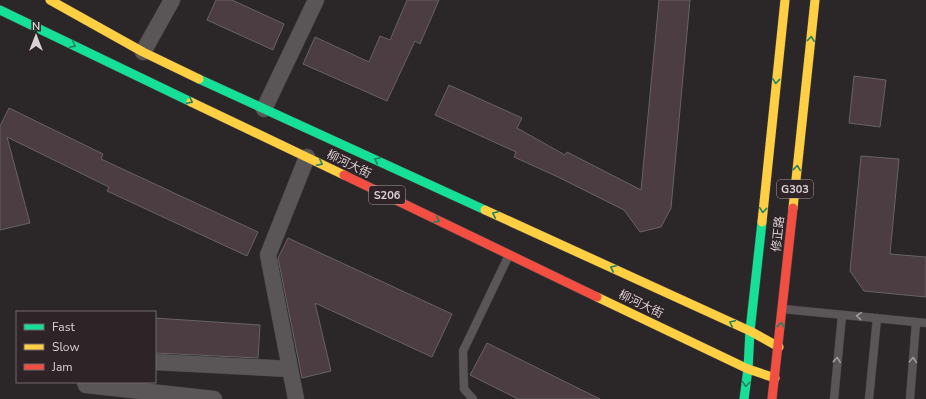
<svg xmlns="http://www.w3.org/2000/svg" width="926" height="399" font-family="'Nunito Sans','Noto Sans SC',sans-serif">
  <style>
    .building { fill: #4b3d41; stroke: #686364 }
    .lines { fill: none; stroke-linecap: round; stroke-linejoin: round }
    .lane-casing { stroke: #474243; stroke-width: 9 }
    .street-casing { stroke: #474243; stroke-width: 17 }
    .fast-casing { stroke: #474243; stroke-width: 10 }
    .slow-casing { stroke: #474243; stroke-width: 10 }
    .jam-casing { stroke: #474243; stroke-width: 10 }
    .lane { stroke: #5a5557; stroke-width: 8 }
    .street { stroke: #5a5557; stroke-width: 16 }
    .fast { stroke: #16e098; stroke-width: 9 }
    .slow { stroke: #ffcf43; stroke-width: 9 }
    .jam { stroke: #f24e42; stroke-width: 9 }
    .oneway { stroke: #22825f }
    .oneway2 { stroke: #a09a9c }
    .labels { text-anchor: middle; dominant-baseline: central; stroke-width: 4; stroke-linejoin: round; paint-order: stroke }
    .shield { fill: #2e2326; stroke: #a69ea0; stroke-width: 1 }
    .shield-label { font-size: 11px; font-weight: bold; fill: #dad2d4 }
    .street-label { font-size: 12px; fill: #dad2d4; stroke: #2e2326 }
  </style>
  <rect width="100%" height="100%" fill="#2b2627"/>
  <!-- building -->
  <path class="building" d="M216,0H232L284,24L273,50L207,20Z
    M407,0H439L420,44L415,41L387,101L303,64L315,37L369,62L380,36L390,40Z
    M659,0H690L671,208L661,227L640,232L624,210L558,177L514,157L516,152L435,115L449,85L522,118L517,128L565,155L567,152L641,190Z
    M854,76L886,80L880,127L849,123Z
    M9,108L103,154L101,159L258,232L247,256L107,191L109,187L7,137L30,223L0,230V126Z
    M861,156L899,159L890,254L926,257V297L864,291L850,271Z
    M288,238L452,314L432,357L315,303L331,371L302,378L278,258Z
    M155,318L260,325L258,358L155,353Z
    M487,343L600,399H518L470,375Z"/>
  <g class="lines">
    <defs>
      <path id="lane" d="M783,309L926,323
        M473,399L464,389L463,351L509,255
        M834,399L842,315
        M869,399L877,318
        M910,399L916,322"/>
      <path id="street" d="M143,52L172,0
        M264,109L316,0
        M155,362L290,369
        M85,382L86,385L214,399
        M296,399L268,255L307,157"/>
      <path id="fast" d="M0,10L191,102
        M199,79L485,210
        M744,399L748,369L750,331L762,222"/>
      <path id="slow" d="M50,0L143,52L199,79
        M191,102L344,175
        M793,208L815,0
        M485,210L750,331L779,347
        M762,222L785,0
        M597,297L748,369L775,378"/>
      <path id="jam" d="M344,175L597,297
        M772,399L793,208"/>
    </defs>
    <!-- lane casing -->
    <use href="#lane" class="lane-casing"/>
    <!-- street casing -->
    <use href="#street" class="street-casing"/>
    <!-- fast casing -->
    <use href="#fast" class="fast-casing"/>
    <!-- slow casing -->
    <use href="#slow" class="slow-casing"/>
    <!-- jam casing -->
    <use href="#jam" class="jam-casing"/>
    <!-- lane -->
    <use href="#lane" class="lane"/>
    <!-- street -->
    <use href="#street" class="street"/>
    <!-- fast -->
    <use href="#fast" class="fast"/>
    <!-- slow -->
    <use href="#slow" class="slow"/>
    <!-- jam -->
    <use href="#jam" class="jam"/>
  </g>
  <!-- one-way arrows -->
  <defs><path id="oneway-chevron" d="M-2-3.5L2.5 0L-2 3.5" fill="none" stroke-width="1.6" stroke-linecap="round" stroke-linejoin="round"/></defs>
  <g class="oneway">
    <use href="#oneway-chevron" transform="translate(811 39) rotate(-84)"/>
    <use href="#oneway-chevron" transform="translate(73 45) rotate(26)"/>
    <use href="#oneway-chevron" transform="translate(776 81) rotate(96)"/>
    <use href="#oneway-chevron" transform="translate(190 101) rotate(26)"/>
    <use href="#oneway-chevron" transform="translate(377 160) rotate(-155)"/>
    <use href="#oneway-chevron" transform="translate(320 163) rotate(26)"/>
    <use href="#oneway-chevron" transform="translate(797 168) rotate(-84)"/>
    <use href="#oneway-chevron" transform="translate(763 210) rotate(96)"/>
    <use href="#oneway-chevron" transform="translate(495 214) rotate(-155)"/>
    <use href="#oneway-chevron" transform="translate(437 220) rotate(26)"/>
    <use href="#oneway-chevron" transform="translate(613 268) rotate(-155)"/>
    <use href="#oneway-chevron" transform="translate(732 323) rotate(-155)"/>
    <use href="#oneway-chevron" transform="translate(781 325) rotate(-84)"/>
    <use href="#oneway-chevron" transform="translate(746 384) rotate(96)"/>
  </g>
  <g class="oneway2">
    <use href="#oneway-chevron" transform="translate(859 316) rotate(-175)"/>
    <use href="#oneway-chevron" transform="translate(837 360) rotate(-84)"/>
    <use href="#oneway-chevron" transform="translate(913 360) rotate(-85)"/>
  </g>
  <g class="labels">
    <!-- shield labels -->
    <g class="shield">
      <rect x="777" y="180" width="36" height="18" rx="3"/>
      <rect x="369" y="186" width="36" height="18" rx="3"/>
    </g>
    <g class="shield-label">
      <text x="795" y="189">G303</text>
      <text x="387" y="195">S206</text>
    </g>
    <!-- street labels -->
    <g class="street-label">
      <text transform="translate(349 164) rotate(26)">柳河大街</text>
      <text transform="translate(778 234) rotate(-84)">修正路</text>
      <text transform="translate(641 304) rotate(26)">柳河大街</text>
    </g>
  </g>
  <!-- legend -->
  <rect x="16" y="311" width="140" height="72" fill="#2e2326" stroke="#73696c"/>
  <rect x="24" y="324" width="20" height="6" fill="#16e098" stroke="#73696c"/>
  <text x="52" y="331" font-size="12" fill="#dad2d4">Fast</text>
  <rect x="24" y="344" width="20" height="6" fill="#ffcf43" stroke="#73696c"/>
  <text x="52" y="351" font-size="12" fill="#dad2d4">Slow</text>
  <rect x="24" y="364" width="20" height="6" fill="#f24e42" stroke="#73696c"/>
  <text x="52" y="371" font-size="12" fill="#dad2d4">Jam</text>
  <!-- north arrow -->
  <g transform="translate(36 36)" stroke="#2e2326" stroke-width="3" paint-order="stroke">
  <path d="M0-3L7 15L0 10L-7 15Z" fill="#dad2d4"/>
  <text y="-6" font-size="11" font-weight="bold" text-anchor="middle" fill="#dad2d4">N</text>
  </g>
</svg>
